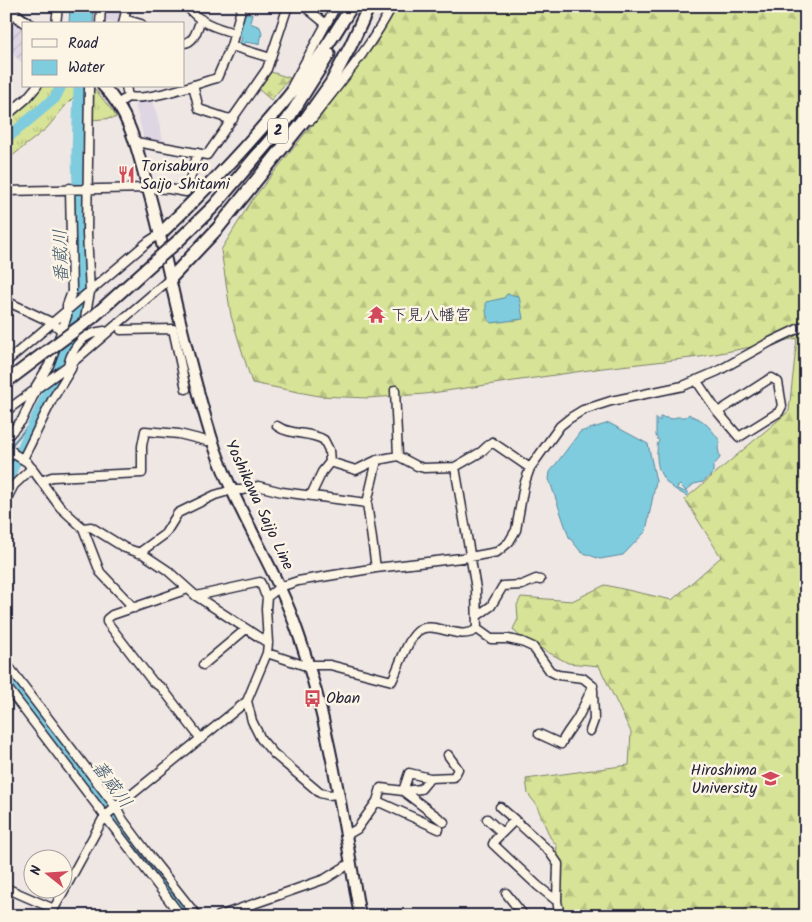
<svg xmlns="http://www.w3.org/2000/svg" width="812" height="922" font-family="Kalam,'Klee One',sans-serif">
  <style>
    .built { fill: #dfd6e3 }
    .industrial { fill: url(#industrial-furrows) }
    .grass { fill: url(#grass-tufts); stroke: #7c8268 }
    .forest { fill: url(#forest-firs); stroke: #7c8268 }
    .water { fill: #80ccdf; stroke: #5a889d }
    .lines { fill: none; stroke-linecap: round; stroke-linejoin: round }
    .stream { stroke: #5a889d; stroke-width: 2 }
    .river { stroke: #80ccdf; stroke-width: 11 }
    .minor-casing { stroke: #22223b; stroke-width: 11 }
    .major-casing { stroke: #22223b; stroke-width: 14 }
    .highway-casing { stroke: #22223b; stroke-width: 15 }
    .minor { stroke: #fcf5e5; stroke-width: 8 }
    .major { stroke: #fcf5e5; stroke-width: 10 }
    .highway { stroke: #fcf5e5; stroke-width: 11 }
    .highway-bridge-casing { stroke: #22223b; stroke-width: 15; stroke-linecap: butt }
    .highway-bridge { stroke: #fcf5e5; stroke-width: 11 }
    .labels { text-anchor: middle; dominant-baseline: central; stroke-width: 5; stroke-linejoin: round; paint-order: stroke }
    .shield { fill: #fcf5e5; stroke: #63616e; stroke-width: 1 }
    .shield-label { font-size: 15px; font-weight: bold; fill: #22223b }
    .poi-label { font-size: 16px; fill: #22223b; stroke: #fcf5e5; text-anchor: start }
    .street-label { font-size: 16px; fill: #22223b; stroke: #fcf5e5 }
    .water-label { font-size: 18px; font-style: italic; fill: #3e556c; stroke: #fcf5e5 }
  </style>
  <defs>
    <pattern id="industrial-furrows" width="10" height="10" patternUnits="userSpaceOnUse" patternTransform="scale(1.25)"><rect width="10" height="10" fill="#dfd6e3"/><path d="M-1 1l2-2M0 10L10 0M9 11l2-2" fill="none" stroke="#bfb7c4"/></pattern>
    <pattern id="grass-tufts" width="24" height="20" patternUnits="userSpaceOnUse" patternTransform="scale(1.25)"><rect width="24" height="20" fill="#d7e396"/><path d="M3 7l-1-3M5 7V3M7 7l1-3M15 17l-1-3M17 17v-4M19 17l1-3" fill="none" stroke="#b8c282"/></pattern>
    <pattern id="forest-firs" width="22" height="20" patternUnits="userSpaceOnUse" patternTransform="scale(1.25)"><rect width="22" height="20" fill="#d7e396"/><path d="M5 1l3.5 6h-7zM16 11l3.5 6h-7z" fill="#b8c282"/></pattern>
  </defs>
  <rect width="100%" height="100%" fill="#efe7e4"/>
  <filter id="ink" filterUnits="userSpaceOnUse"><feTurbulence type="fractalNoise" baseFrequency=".02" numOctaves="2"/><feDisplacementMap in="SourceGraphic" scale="10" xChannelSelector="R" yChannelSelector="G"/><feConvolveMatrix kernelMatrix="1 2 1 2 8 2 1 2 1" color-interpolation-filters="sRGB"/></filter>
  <g filter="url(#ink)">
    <!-- built -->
    <path class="built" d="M102,6H121L118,23L101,19Z
      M151,98L153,99L164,144L145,143L135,104L136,102Z"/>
    <!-- industrial -->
    <path class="industrial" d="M6,17L24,31V64L6,49Z"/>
    <!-- grass -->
    <path class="grass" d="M42,86H85L66,105L47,128L6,161V119Z
      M94,88L114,113L116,117L115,118L91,120Z"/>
    <!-- forest -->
    <path class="forest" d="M392,6H806V916H565L552,884L557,846L550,837L536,804L528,794L526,779L629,765L631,732L599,666L568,663L520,637L513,629L518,619L517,605L521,597L572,601L605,585L672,600L721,557L685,499L789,411L797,338L700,357L603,368L425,394L368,398L319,396L252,383L231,316L221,250L252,200L346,82L371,44Z
      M271,72L290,78L271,100L258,89Z"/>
    <!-- water -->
    <path class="water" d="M70,6H94L93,24H69Z
      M244,13L252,14L250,23L260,27L262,33L260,43L257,44L245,42L243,45L240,44L242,37L238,35Z
      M507,294L519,296L523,319L492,323C485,319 486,309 486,302L504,298Z
      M689,414C692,417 695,417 699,419C706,422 718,437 720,442L718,448L720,458L713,466V473L703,482L694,484L686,491L680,485L677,487V489L689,493L687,496C666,486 656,474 657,452C658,447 656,446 659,441L656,436V418L660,421V417L673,419L676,417H686Z
      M609,423L648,444L656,481L646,531L623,555L600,559L581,552L569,537L549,479L550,472L580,432Z"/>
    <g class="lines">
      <!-- stream -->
      <path class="stream" d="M9,448L36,417"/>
      <!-- river -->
      <path class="river" d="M6,139L55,98L61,86
        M6,483L56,375L74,326L81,294L77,153L79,86
        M6,676L188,916"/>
      <defs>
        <path id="minor" d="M187,6C198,22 216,28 235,33
          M304,6L326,24
          M124,19L141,24
          M56,24L58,6
          M100,24L101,6
          M123,24L127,6
          M184,43C195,42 197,29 201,19
          M231,46L271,58
          M193,85L199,109L226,118L233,119
          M292,86L336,6
          M128,97C149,101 196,84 217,78L231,46L242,6
          M117,104L128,97L126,86
          M6,116L27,98L37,86
          M311,120C339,84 371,47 392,6
          M136,142L207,155L267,69L288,6
          M6,191L148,188L169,189L186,192L198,153
          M6,301L53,323L62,331L66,332
          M121,330L173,329L186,389
          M81,339L90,292L87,233L89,86
          M6,362L149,241L160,234
          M68,365C73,346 83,333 104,331
          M696,380L717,411L739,437L779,412L782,406L778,382L772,378L769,379L718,412
          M36,386L49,365L55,349L67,316V305L72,292L70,188
          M395,390L398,456
          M6,411L73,362L170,279
          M277,426C291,436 310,431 324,440L329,450L330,462
          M6,438L22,420L36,390
          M6,449L27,462L60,507L83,528L91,527L125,548L143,554L167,570L196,596L268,643
          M23,459L52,400L71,369L73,362
          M6,462L12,451
          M41,481L52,477L142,473V446L145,431L179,434L207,441L212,439
          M311,495L322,472L330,462L356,470L377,460L398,456L417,466L424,468L455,467L481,452L492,442L530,468
          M6,500L14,485L32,468
          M83,528L100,572L134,608
          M139,553L165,534L178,513L215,495L232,490H243L258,486L282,492L367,503
          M376,568L367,503L377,460
          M188,589L112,615L107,619V622L153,682L162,688L201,739
          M196,596L260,582C264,587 262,591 267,597
          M477,616L491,606L503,586L522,585L536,579L540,580
          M477,629L491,639H508L522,642L533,647L550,671L558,675L583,678L593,686
          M267,653L303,665H330L392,681C399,667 406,642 417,632C432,618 459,643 477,629L476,589L455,467
          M6,663L116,807L123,820L152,859L197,916
          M203,665L246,629
          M6,686L181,916
          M590,731L594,720L593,690
          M539,734L561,744C565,735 571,728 577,719C583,708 588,697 593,686
          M403,791L444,822
          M403,791L421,789L430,778
          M338,794L328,795L320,793L274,754L261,739L252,721L247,701L267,653L268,643L266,609L267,597L280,587L298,581L376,568L470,557L497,552L509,542L516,530L524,485L530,468L560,426L570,418L583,410L611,401L683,386L718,371L770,342L806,325
          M377,801L439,829
          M500,807L515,820
          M487,819L502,833
          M515,820L549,851L558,864L557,901L538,886L493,844L495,840Z
          M345,836L357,829L377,801L381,788L403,791L409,773L430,778L454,777L458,769L448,755
          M6,888L54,909
          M506,893L524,916
          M557,901L560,916
          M50,916L104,817L247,701
          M219,916L325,879L351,863"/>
        <path id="major" d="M6,8L28,24
          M103,86C131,114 138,153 148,189C158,225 166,260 174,296C185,343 197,390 211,436C232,505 275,565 298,633C330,724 343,821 360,916"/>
        <path id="highway" d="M160,234C217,179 272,121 319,57C331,41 341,23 352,6
          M177,242L214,206L288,119L329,54
          M170,279L218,228L304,121L331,83L351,45L369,6
          M93,317L155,261
          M6,382L43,354"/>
      </defs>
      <!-- minor casing -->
      <use href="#minor" class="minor-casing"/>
      <!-- major casing -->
      <use href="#major" class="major-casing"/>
      <!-- highway casing -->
      <use href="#highway" class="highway-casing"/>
      <!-- minor -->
      <use href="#minor" class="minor"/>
      <!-- major -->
      <use href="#major" class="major"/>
      <!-- highway -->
      <use href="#highway" class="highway"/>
      <defs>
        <path id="highway-bridge" d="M155,261L177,242
          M43,354L93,317"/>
      </defs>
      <!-- highway-bridge casing -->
      <use href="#highway-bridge" class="highway-bridge-casing"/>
      <!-- highway-bridge -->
      <use href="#highway-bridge" class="highway-bridge"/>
    </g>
  </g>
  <!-- icons -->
  <defs>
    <symbol id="restaurant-bare" viewBox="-9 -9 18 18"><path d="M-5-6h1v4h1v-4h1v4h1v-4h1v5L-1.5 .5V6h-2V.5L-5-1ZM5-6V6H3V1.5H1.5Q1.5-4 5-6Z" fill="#d1495b" stroke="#fcf5e5" stroke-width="2.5" paint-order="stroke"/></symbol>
    <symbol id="temple-bare" viewBox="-9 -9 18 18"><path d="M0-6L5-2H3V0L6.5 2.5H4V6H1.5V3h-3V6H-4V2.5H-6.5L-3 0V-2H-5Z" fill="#d1495b" stroke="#fcf5e5" stroke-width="2.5" paint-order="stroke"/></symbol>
    <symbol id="bus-bare" viewBox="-9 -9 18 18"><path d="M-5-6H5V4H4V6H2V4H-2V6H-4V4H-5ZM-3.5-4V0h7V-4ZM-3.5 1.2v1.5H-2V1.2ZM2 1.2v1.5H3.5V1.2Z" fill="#d1495b" stroke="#fcf5e5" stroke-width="2.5" paint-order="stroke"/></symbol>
    <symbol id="university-bare" viewBox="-9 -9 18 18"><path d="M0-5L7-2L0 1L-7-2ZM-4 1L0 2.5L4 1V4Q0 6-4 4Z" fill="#d1495b" stroke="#fcf5e5" stroke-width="2.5" paint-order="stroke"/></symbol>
  </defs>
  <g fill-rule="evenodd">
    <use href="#restaurant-bare" x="114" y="162" width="25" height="25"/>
    <use href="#temple-bare" x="364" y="302" width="25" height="25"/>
    <use href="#bus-bare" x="300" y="686" width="25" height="25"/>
    <use href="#university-bare" x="758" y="766" width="25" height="25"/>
  </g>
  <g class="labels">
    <!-- shield labels -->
    <rect class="shield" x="268" y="118.5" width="20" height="25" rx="4"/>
    <g class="shield-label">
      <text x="278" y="131">2</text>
    </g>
    <!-- poi labels -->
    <g class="poi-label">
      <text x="141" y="166">Torisaburo<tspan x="141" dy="18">Saijo Shitami</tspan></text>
      <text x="391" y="315">下見八幡宮</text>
      <text x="326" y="698">Oban</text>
      <text x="757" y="770" text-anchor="end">Hiroshima<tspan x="757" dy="18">University</tspan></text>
    </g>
    <!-- street labels -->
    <g class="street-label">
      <text transform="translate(259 505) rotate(65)">Yoshikawa Saijo Line</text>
    </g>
    <!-- water labels -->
    <g class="water-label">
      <text transform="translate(62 256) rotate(-92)">番蔵川</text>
      <text transform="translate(111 785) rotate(53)">蕃蔵川</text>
    </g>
  </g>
  <!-- margin -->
  <rect width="812" height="922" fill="none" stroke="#fcf5e5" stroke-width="25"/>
  <rect x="12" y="12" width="787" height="897" fill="none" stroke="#22223b" stroke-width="2" filter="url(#ink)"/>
  <!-- legend -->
  <rect x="22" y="22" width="162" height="65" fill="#fcf5e5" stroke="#a5a1a1"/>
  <rect x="32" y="39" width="25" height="8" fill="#fcf5e5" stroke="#a5a1a1"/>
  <text x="68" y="48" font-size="15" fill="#22223b">Road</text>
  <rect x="32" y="60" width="25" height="15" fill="#80ccdf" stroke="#a5a1a1"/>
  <text x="68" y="72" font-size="15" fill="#22223b">Water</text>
  <!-- north arrow -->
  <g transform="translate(48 874) rotate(287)"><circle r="24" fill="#fcf5e5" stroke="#a5a1a1"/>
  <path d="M0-4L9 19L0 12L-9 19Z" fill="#d1495b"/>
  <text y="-8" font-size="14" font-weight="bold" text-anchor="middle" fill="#22223b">N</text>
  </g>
</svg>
